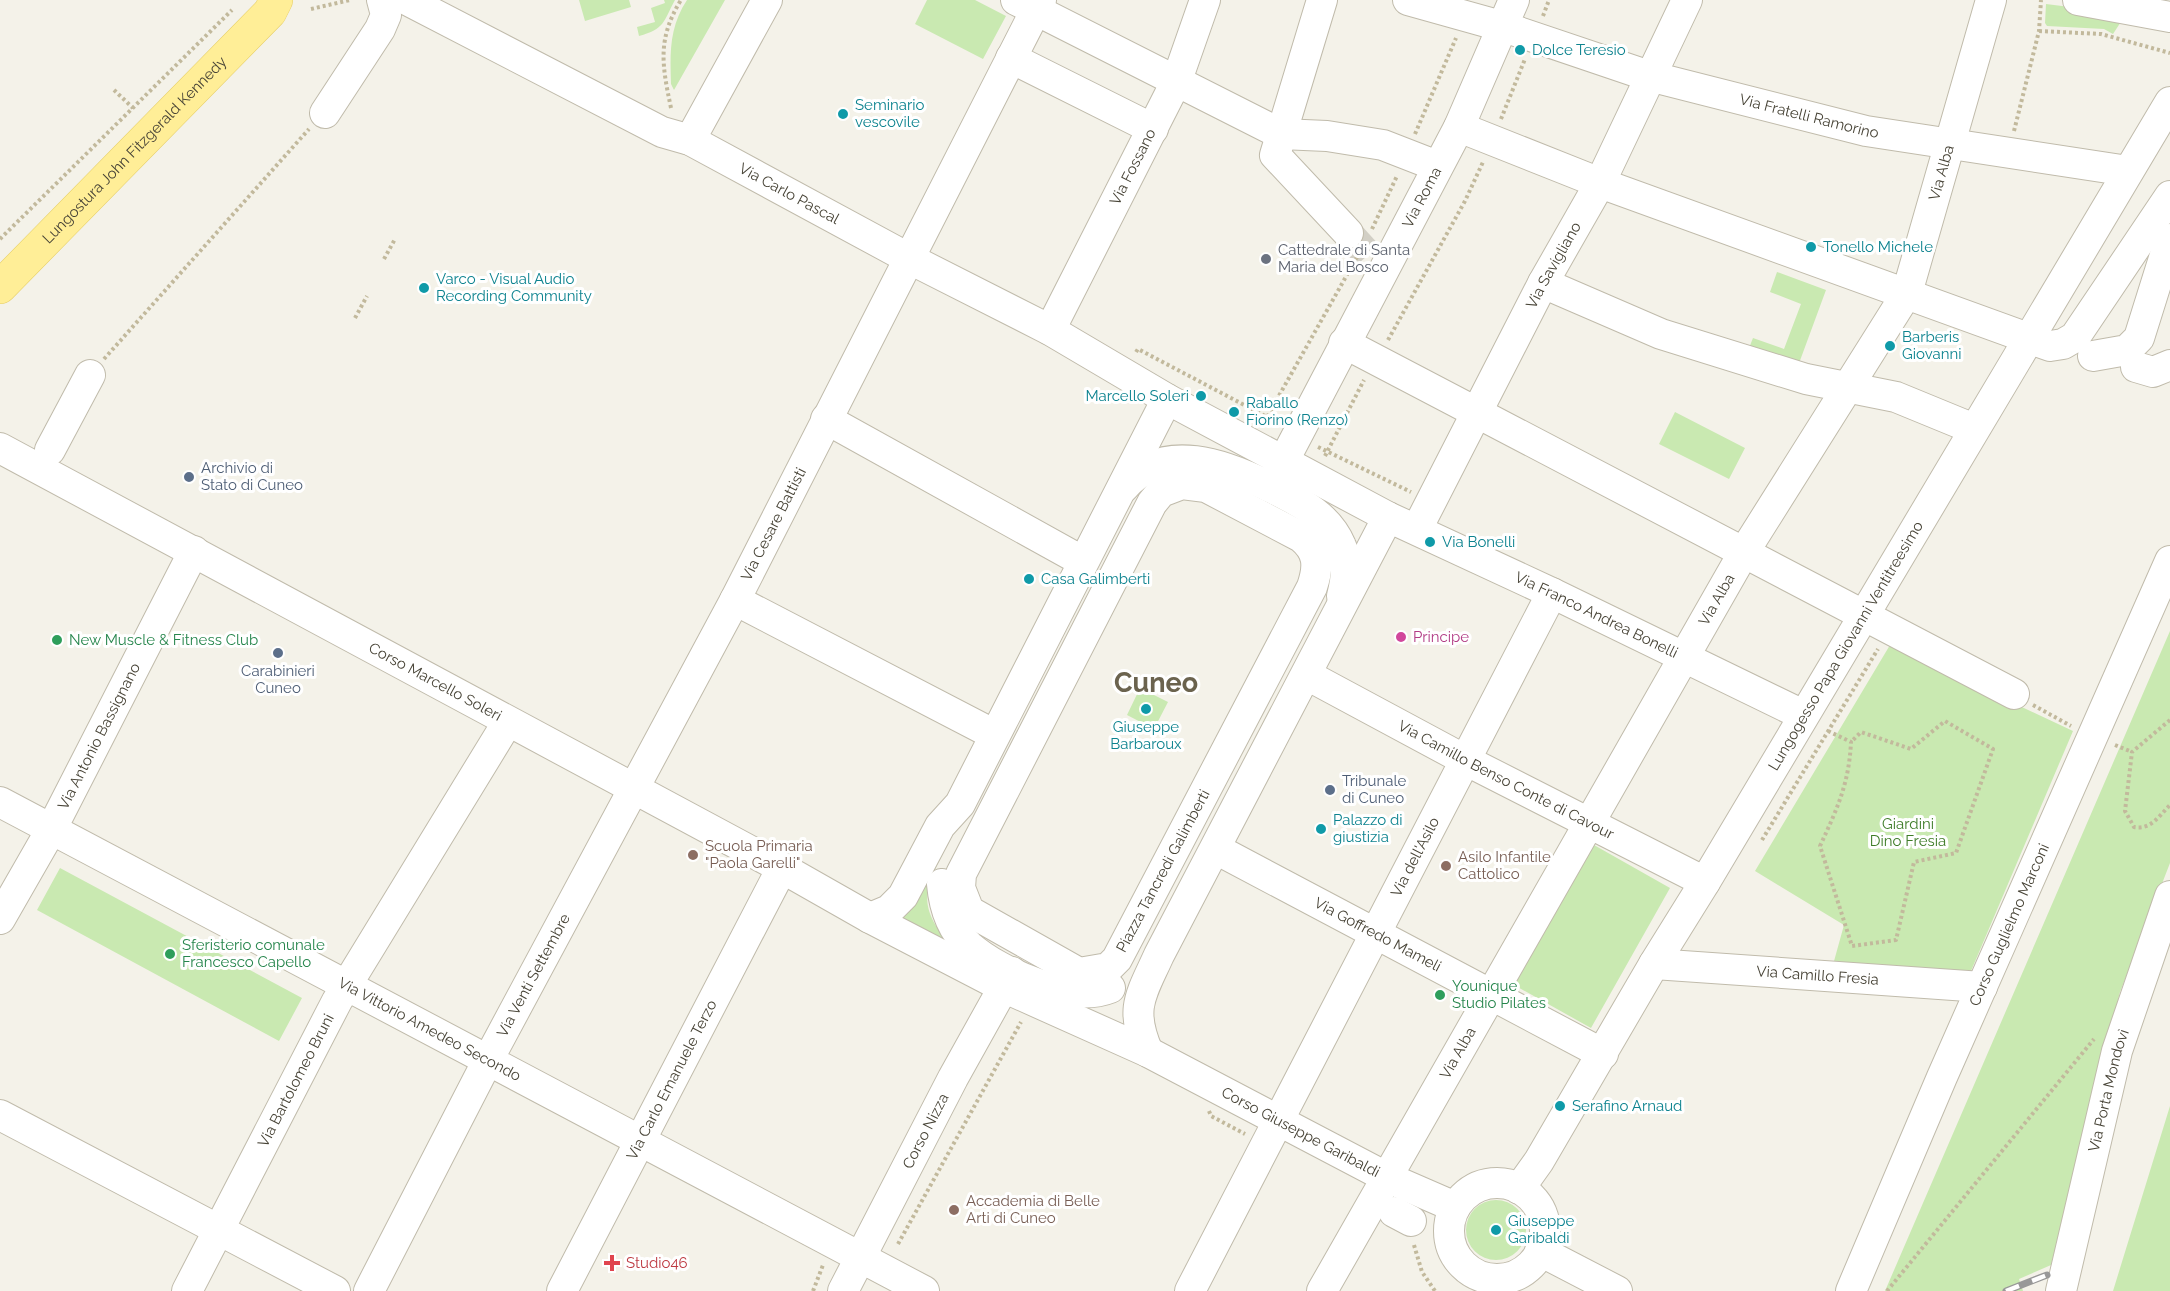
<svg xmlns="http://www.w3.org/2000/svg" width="2170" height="1291" font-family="Raleway,sans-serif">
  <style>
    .green { fill: #c9e9b1 }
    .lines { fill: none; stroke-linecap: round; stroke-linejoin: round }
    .minor-tunnel { stroke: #d2cfc5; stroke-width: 30; stroke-dasharray: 30 15; stroke-linecap: butt }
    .minor-casing { stroke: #c0bbab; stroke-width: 32 }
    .major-casing { stroke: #e6ce65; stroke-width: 34 }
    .path { stroke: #c2b99c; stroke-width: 4; stroke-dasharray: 3 3; stroke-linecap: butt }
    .minor { stroke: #fff; stroke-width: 30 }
    .major { stroke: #ffee97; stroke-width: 33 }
    .rail-casing { stroke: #989898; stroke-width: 7 }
    .rail { stroke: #fff; stroke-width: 4.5; stroke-dasharray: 14; stroke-linecap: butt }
    .culture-dot { fill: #0f9aa8; stroke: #fff; stroke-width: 2 }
    .worship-dot { fill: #6b7280; stroke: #fff; stroke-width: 2 }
    .service-dot { fill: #5c6f8a; stroke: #fff; stroke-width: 2 }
    .hotel-dot { fill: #d1479c; stroke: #fff; stroke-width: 2 }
    .leisure-dot { fill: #2e9e5b; stroke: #fff; stroke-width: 2 }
    .education-dot { fill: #8d6e63; stroke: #fff; stroke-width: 2 }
    .health-dot { fill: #e0444e; stroke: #fff; stroke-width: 2 }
    .labels { text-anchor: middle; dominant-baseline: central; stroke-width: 6; stroke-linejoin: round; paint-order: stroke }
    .culture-label { font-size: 15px; fill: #0d838f; stroke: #fff; text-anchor: start }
    .street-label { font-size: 15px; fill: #484437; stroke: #fff }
    .worship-label { font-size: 15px; fill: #5b616d; stroke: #fff; text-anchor: start }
    .service-label { font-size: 15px; fill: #4e5e75; stroke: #fff; text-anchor: start }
    .hotel-label { font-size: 15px; fill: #b23c85; stroke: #fff; text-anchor: start }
    .leisure-label { font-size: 15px; fill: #27864d; stroke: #fff; text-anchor: start }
    .park-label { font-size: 15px; fill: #3e7c28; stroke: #fff }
    .education-label { font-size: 15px; fill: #785e54; stroke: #fff; text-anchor: start }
    .health-label { font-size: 15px; fill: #be3a42; stroke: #fff; text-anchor: start }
    .town-label { font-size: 27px; font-weight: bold; fill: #6b634e; stroke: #fff }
  </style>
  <rect width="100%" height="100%" fill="#f4f2e9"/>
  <!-- green -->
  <path class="green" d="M579,0H629L631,7L585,21Z
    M664,0H675C663,22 665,29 639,36L637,27L655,22L651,8L665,3Z
    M687,0H725L674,90L671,84C670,54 669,27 687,0Z
    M927,0H975L1006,16L983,59L915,24Z
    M2046,4L2126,14L2113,34L2104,29L2047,26L2045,23Z
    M1777,272L1826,290L1798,366L1749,348L1753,338L1784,349L1801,304L1770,292Z
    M1675,412L1745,448L1729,479L1659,444Z
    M2170,631V863L2120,992L2051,1265L2019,1279L2023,1291H1885Z
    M1890,645L2073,731L1968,978L1831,972L1844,925L1755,871Z
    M1140,688L1168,702L1154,729L1127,715Z
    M1594,845L1670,888L1591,1028L1514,985Z
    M946,847C924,891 917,903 949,945L900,918Z
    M60,868L302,998L279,1041L37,910Z
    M2170,1106V1291H2113Z
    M1466 1230a30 30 0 1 1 60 0a30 30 0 1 1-60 0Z"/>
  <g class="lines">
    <!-- minor-tunnel -->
    <path class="minor-tunnel" d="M1348,233L1368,255"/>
    <defs>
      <g id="minor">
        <path id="s1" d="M407,0L662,132L690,140L910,259L1050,330L1167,399L1388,517L1552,593L1803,715"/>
        <path d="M1016,0L1281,134L1327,136L1383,145L1437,166"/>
        <path d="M1322,0L1275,155L1348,233"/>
        <path id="s2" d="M1408,0L1501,26L1649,76L1866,131L2128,171"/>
        <path d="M2078,0L2170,17"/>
        <path d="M1011,58L1153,129"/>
        <path d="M325,113L380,29L386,15L382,0"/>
        <path d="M1459,127L1600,183L2050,346L2063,344L2075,337L2170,196"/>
        <path d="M690,140L767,0"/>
        <path d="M1543,283L1661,334L1806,379L1896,397L1974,429"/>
        <path id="s3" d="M1050,330L1177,80L1205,0"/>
        <path d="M1344,343L2014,694"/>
        <path d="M2093,356L2127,350L2139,338L2170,239"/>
        <path d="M2136,367L2153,372L2170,365"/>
        <path d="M826,419L1082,561"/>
        <path id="s4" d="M0,448L782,868L870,918L1003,987L1148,1052L1386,1177L1455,1207"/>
        <path d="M50,450L90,375"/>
        <path d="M1182,484L1206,487L1301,537C1319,552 1319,566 1312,587L1117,959L1108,968L1079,973L969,911L960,888L961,874L1152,503L1161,492Z"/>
        <path d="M1124,487C1163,440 1227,465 1272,488C1300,502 1328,515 1341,546C1348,561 1346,581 1342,596"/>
        <path id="s5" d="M1270,487L1459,127L1514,0"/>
        <path id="s6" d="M1417,529L1543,283L1600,183L1687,0"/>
        <path d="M735,600L993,734"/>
        <path id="s7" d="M1307,675L1467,761L1705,882"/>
        <path id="s8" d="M0,802L924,1291"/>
        <path id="s9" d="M1216,849L1603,1054"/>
        <path d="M942,884C944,907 952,930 969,946C1000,973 1070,1004 1110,988"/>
        <path d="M870,918L889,910L903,896L940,826L960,804L1167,399"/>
        <path id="s10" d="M0,919L51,830L194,551"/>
        <path id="s11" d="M1654,964L1982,987"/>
        <path d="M1148,1052C1129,1008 1141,995 1159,955L1388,517"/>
        <path d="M0,1115L335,1291"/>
        <circle cx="1497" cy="1231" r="48"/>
        <path id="s12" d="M1519,1189L1539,1161L1654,964L1705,882L2170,102"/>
        <path d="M1394,1212L1411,1221"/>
        <path d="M1540,1251L1617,1291"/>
        <path id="s13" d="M187,1291L337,1001L507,723"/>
        <path id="s14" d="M369,1291L488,1060L735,600L1041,0"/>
        <path id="s15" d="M562,1291L782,868"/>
        <path id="s16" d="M843,1291L953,1078L1012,972"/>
        <path id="s17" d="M1190,1291L1552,593"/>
        <path id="s18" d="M1322,1291L1744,552L1907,293L1991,0"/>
        <path id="s19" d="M1851,1291L1942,1077L2170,561"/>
        <path id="s20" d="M2061,1291L2117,1051L2170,896"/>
      </g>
      <g id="major">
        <path id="s21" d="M0,287L270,12L276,0"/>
      </g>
    </defs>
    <!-- minor casing -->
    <use href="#minor" class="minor-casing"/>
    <!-- major casing -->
    <use href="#major" class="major-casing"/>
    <!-- path -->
    <path class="path" d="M311,9L350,0
      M1543,16L1549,0
      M2039,31L2101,34L2170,53
      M114,90L133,108
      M671,108C662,65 657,39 681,0
      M1501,119L1525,59
      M2014,131L2039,31L2041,0
      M1415,134L1456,38
      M1372,229L1397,176
      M0,239L232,10
      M384,259L395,239
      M355,318L367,296
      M1388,340L1465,201L1483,162
      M1136,352L1138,349L1267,417L1357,257
      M104,359L309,129
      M1318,447L1411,492
      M1325,456L1364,380
      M2033,705L2071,726
      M2170,720L2132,752L2125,811L2134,827C2151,830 2159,816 2170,805
      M1828,731L1851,742C1849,784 1837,809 1820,846L1852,946L1896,940L1914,862L1956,853L1993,749L1945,721L1911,749L1861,732L1851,742
      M2115,745L2132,752
      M1762,840L1878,649
      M1209,1111L1211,1116L1245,1134
      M898,1244L1021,1022
      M1414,1245L1422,1272L1435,1291
      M813,1291L823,1265
      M1887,1291L2094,1039"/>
    <!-- minor -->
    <use href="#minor" class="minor"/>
    <!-- major -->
    <use href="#major" class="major"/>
    <defs>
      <path id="rail" d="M2006,1291L2047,1275"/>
    </defs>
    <!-- rail casing -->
    <use href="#rail" class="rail-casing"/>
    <!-- rail -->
    <use href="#rail" class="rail"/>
  </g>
  <!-- markers -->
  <g class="culture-dot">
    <circle cx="1520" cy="50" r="6"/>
    <circle cx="843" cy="114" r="6"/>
    <circle cx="1811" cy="247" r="6"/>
    <circle cx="424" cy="288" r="6"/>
    <circle cx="1890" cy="346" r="6"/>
    <circle cx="1201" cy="396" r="6"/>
    <circle cx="1234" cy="412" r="6"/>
    <circle cx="1430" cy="542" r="6"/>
    <circle cx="1029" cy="579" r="6"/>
    <circle cx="1146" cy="709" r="6"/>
    <circle cx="1321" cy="829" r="6"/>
    <circle cx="1560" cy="1106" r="6"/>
    <circle cx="1496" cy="1230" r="6"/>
  </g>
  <circle class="worship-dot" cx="1266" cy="259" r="6"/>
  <g class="service-dot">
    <circle cx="189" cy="477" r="6"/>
    <circle cx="278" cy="653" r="6"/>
    <circle cx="1330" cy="790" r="6"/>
  </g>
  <circle class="hotel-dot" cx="1401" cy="637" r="6"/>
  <g class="leisure-dot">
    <circle cx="57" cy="640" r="6"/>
    <circle cx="170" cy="954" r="6"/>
    <circle cx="1440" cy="995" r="6"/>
  </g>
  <g class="education-dot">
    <circle cx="693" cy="855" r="6"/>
    <circle cx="1446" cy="866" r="6"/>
    <circle cx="954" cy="1210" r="6"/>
  </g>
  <path class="health-dot" d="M609 1254h6v6h6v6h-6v6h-6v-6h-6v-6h6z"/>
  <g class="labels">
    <!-- culture labels -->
    <g class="culture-label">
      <text x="1532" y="50">Dolce Teresio</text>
      <text x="855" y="105">Seminario<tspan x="855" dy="17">vescovile</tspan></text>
      <text x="1823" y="247">Tonello Michele</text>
      <text x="436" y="279">Varco - Visual Audio<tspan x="436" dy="17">Recording Community</tspan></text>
      <text x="1902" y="337">Barberis<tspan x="1902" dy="17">Giovanni</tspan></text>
      <text x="1189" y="396" text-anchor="end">Marcello Soleri</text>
      <text x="1246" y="403">Raballo<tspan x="1246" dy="17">Fiorino (Renzo)</tspan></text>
      <text x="1442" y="542">Via Bonelli</text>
      <text x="1041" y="579">Casa Galimberti</text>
      <text x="1146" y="727" text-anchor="middle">Giuseppe<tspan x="1146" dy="17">Barbaroux</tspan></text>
      <text x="1333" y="820">Palazzo di<tspan x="1333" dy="17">giustizia</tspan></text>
      <text x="1572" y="1106">Serafino Arnaud</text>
      <text x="1508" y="1221">Giuseppe<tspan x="1508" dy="17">Garibaldi</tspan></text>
    </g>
    <!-- street labels -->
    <g class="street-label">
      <text stroke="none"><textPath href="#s2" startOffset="418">Via Fratelli Ramorino</textPath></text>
      <text stroke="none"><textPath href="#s21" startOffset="192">Lungostura John Fitzgerald Kennedy</textPath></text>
      <text stroke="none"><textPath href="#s3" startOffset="183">Via Fossano</textPath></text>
      <text stroke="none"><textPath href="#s18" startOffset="1282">Via Alba</textPath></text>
      <text stroke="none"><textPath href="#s1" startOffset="429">Via Carlo Pascal</textPath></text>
      <text stroke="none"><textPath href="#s5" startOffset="327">Via Roma</textPath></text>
      <text stroke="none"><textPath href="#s6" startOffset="297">Via Savigliano</textPath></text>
      <text stroke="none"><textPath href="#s14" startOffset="867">Via Cesare Battisti</textPath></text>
      <text stroke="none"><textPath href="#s18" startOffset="796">Via Alba</textPath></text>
      <text stroke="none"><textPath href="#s1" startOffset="1340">Via Franco Andrea Bonelli</textPath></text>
      <text stroke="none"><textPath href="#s12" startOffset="634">Lungogesso Papa Giovanni Ventitreesimo</textPath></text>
      <text stroke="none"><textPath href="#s4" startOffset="494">Corso Marcello Soleri</textPath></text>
      <text stroke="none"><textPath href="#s10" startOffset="208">Via Antonio Bassignano</textPath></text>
      <text stroke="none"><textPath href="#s7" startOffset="225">Via Camillo Benso Conte di Cavour</textPath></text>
      <text stroke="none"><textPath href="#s17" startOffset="489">Via dell'Asilo</textPath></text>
      <text transform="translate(1163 871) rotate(-62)">Piazza Tancredi Galimberti</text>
      <text stroke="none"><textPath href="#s19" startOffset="399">Corso Guglielmo Marconi</textPath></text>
      <text stroke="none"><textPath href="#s9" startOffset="183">Via Goffredo Mameli</textPath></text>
      <text stroke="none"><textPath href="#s11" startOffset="164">Via Camillo Fresia</textPath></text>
      <text stroke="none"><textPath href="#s14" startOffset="356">Via Venti Settembre</textPath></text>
      <text stroke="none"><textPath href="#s8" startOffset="486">Via Vittorio Amedeo Secondo</textPath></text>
      <text stroke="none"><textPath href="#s18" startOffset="274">Via Alba</textPath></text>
      <text stroke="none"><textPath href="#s15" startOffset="238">Via Carlo Emanuele Terzo</textPath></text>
      <text stroke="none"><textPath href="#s13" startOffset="237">Via Bartolomeo Bruni</textPath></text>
      <text stroke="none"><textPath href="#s20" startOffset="206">Via Porta Mondovì</textPath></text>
      <text stroke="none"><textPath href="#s16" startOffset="180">Corso Nizza</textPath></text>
      <text stroke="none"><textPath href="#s4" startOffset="1470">Corso Giuseppe Garibaldi</textPath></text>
    </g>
    <!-- worship labels -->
    <g class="worship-label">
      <text x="1278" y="250">Cattedrale di Santa<tspan x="1278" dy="17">Maria del Bosco</tspan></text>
    </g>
    <!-- service labels -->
    <g class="service-label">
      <text x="201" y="468">Archivio di<tspan x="201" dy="17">Stato di Cuneo</tspan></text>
      <text x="278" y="671" text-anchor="middle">Carabinieri<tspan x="278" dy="17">Cuneo</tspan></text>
      <text x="1342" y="781">Tribunale<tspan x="1342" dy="17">di Cuneo</tspan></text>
    </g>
    <!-- hotel labels -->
    <g class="hotel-label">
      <text x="1413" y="637">Principe</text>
    </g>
    <!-- leisure labels -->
    <g class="leisure-label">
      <text x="69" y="640">New Muscle &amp; Fitness Club</text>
      <text x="182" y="945">Sferisterio comunale<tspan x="182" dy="17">Francesco Capello</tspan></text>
      <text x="1452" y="986">Younique<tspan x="1452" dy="17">Studio Pilates</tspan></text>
    </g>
    <!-- park labels -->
    <g class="park-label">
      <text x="1908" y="824">Giardini<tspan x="1908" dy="17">Dino Fresia</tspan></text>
    </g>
    <!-- education labels -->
    <g class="education-label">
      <text x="705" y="846">Scuola Primaria<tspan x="705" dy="17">"Paola Garelli"</tspan></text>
      <text x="1458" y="857">Asilo Infantile<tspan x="1458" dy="17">Cattolico</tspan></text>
      <text x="966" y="1201">Accademia di Belle<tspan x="966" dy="17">Arti di Cuneo</tspan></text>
    </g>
    <!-- health labels -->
    <g class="health-label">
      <text x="626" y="1263">Studio46</text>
    </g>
    <!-- town labels -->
    <g class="town-label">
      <text x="1156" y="682">Cuneo</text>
    </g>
  </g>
</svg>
